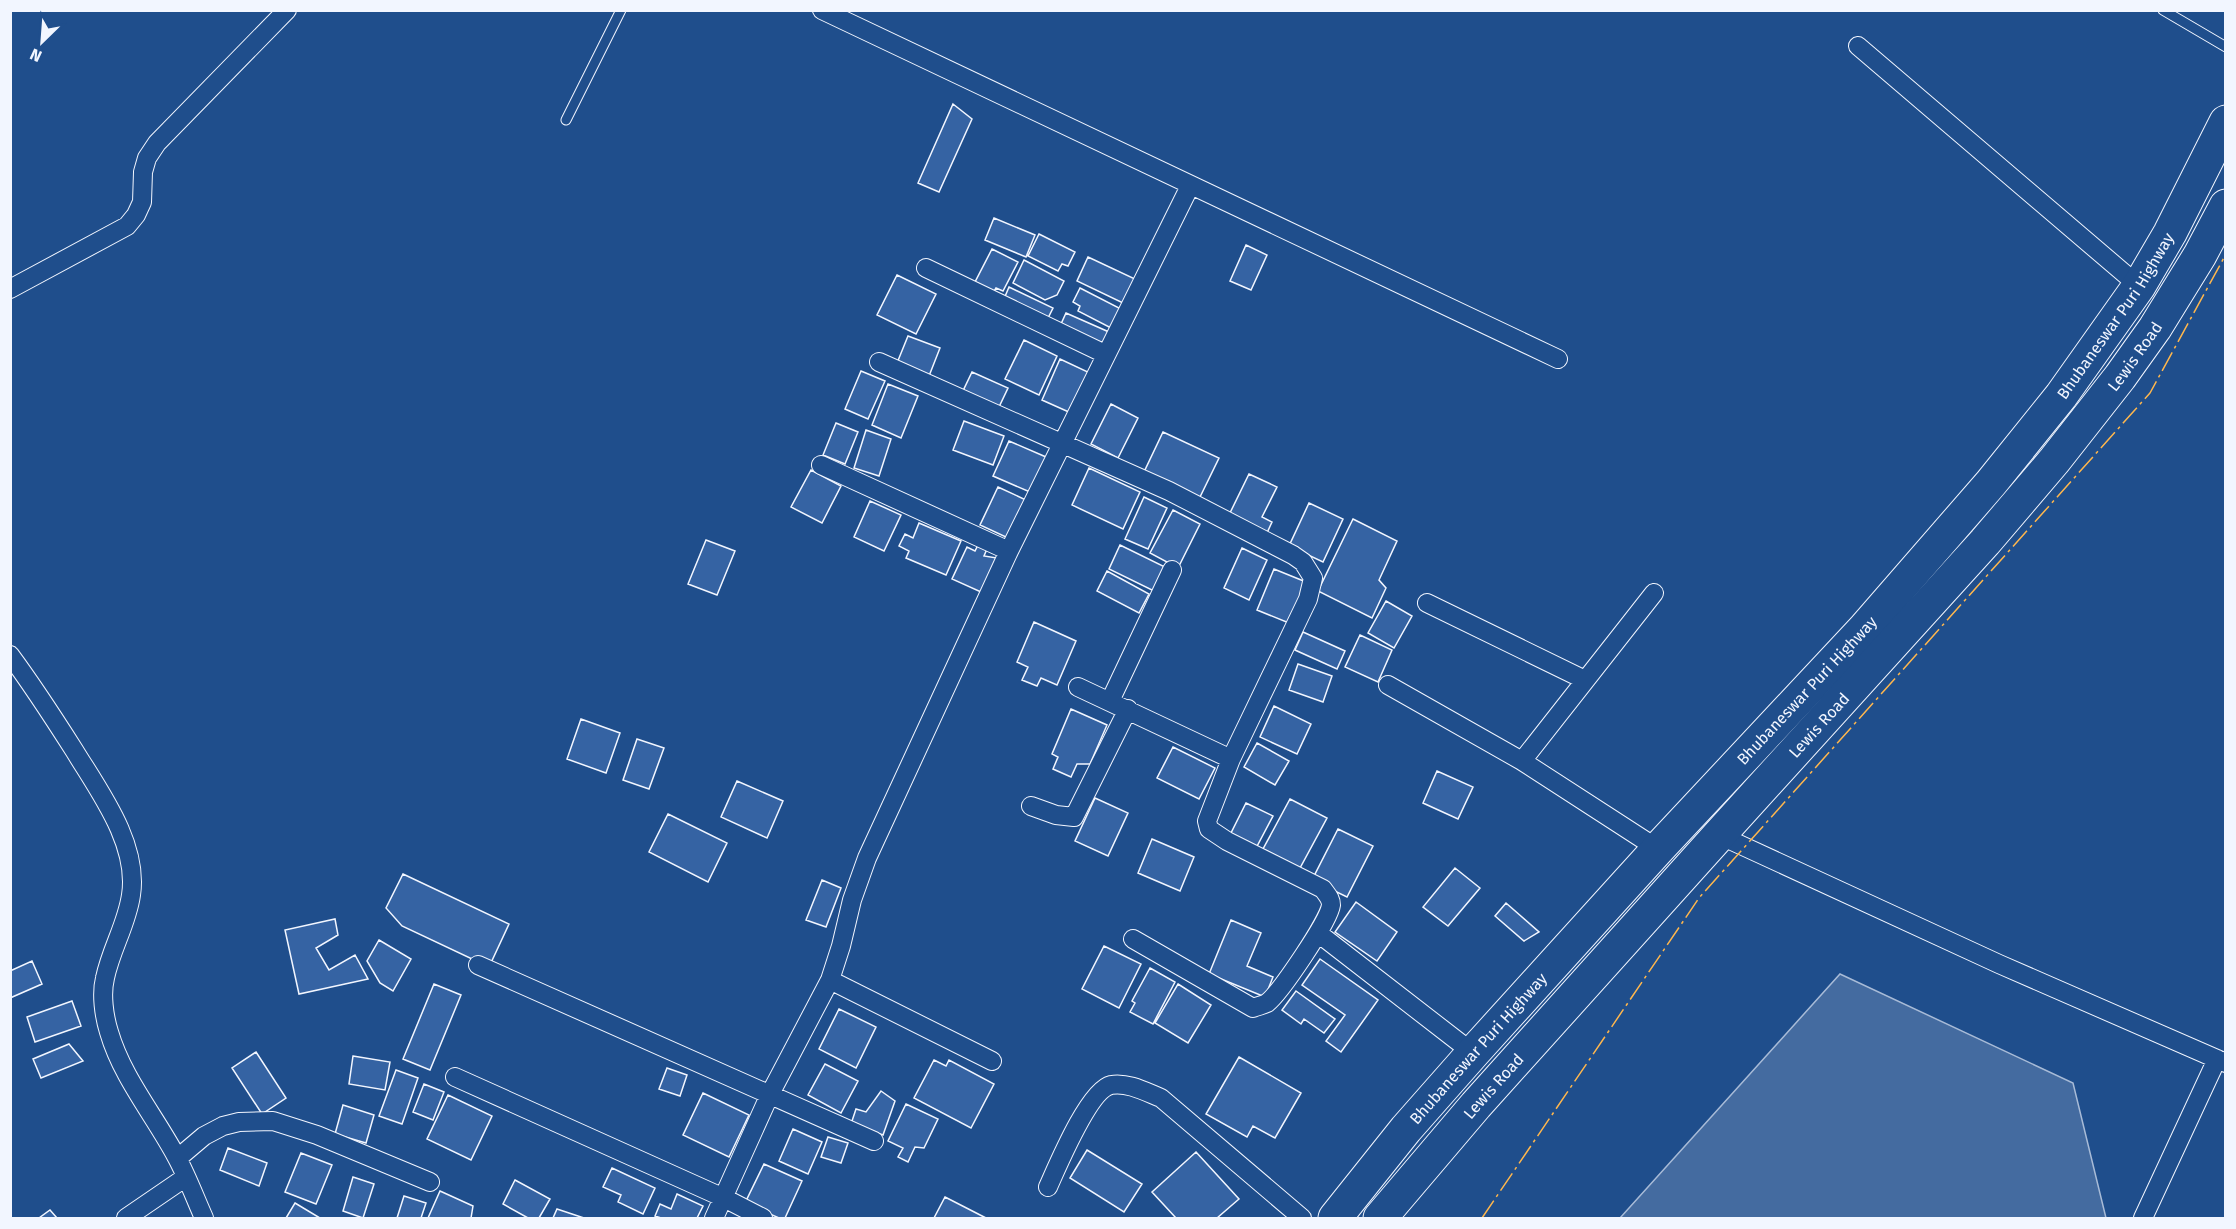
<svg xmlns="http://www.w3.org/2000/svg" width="2236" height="1229" font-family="'Fira Sans',sans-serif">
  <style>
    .water { fill: #446ba0; stroke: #a8bbd7; stroke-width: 1.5 }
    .building { fill: #3563a3; stroke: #f2f6ff; stroke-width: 1.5 }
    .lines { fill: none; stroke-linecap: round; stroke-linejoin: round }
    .lane-casing { stroke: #f2f6ff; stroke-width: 11 }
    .street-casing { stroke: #f2f6ff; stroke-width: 20 }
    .highway-casing { stroke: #f2f6ff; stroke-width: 35 }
    .lane { stroke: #1f4e8c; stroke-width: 9 }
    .street { stroke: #1f4e8c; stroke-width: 18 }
    .highway { stroke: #1f4e8c; stroke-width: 33 }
    .power { stroke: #ffb74d; stroke-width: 1.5; stroke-dasharray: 21 4.5 3 4.5; stroke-linecap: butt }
    .labels { text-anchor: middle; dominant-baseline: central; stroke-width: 4.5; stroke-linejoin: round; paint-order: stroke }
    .street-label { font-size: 16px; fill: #f2f6ff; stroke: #1f4e8c }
  </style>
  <rect width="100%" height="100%" fill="#1f4e8c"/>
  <!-- water -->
  <path class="water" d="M1840,974L2073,1083L2106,1218H1620Z"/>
  <!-- building -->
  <path class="building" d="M953,104L972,119L939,192L918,183Z
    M994,218L1035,235L1026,257L985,240Z
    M1039,234L1075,252L1068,266L1062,264L1058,271L1028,256Z
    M1246,245L1267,255L1251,290L1230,281Z
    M992,249L1018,262L1003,291L996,288L993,293L974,284Z
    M1088,257L1135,279L1123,303L1077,281Z
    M1024,260L1064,281L1057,295L1045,300L1013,283Z
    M897,275L936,294L916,334L877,315Z
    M1009,287L1053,308L1047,320L1004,299Z
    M1080,288L1121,309L1111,328L1078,311L1080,306L1073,302Z
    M1066,313L1109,332L1103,347L1061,324Z
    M908,336L940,348L929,376L897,363Z
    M1024,340L1057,356L1039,395L1005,379Z
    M1060,359L1090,373L1071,413L1042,400Z
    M861,371L885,381L868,419L845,409Z
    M972,372L1008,388L998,409L962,393Z
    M888,384L918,396L901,438L872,425Z
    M1111,404L1138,418L1118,458L1091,444Z
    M964,421L1004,436L993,465L953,450Z
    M836,423L858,432L845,464L823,455Z
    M866,430L891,439L879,476L854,468Z
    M1163,432L1219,458L1199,499L1144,472Z
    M1009,441L1046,457L1030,492L993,476Z
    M1089,468L1140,492L1123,529L1072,505Z
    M811,470L841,486L822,523L791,507Z
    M1249,474L1277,487L1262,517L1272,522L1266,535L1228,517Z
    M998,487L1026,500L1008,538L980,525Z
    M1144,497L1167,508L1148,549L1125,539Z
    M870,501L901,515L884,551L854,537Z
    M1309,503L1343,519L1323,562L1289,546Z
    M1173,510L1200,524L1178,568L1150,553Z
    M1353,519L1397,541L1379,580L1386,588L1372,618L1318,591Z
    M919,523L961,541L946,575L906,558L909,551L899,546L905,534L913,538Z
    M706,540L735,551L717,595L688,584Z
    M978,545L987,549L984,556L997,558L981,592L952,579L967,547L975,551Z
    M1120,545L1167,568L1156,592L1109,569Z
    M1242,548L1267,560L1249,600L1224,588Z
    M1274,569L1306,582L1289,623L1257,610Z
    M1107,571L1149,594L1139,613L1097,591Z
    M1386,601L1412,616L1394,648L1368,633Z
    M1034,622L1076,641L1057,685L1041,678L1037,686L1022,680L1028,667L1017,662Z
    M1303,632L1345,651L1337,669L1295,650Z
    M1360,635L1392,650L1378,682L1345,667Z
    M1298,664L1332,676L1323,702L1289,690Z
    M1274,706L1311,724L1297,754L1260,737Z
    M1071,709L1107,725L1090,764H1077L1071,777L1053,769L1058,757L1052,754Z
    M581,719L620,733L606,773L567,759Z
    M637,739L664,748L649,789L623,780Z
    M1257,743L1289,761L1275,785L1244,767Z
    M1173,747L1215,768L1199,799L1157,778Z
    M1437,771L1473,787L1458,819L1423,803Z
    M737,781L783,801L767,838L721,817Z
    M1095,798L1128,813L1108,856L1075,841Z
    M1290,799L1327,818L1300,868L1263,849Z
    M1246,803L1273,816L1255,850L1229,837Z
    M668,814L727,843L708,882L649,852Z
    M1338,829L1373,846L1347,897L1312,880Z
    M1152,839L1194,857L1180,891L1138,873Z
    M1455,868L1480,888L1448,926L1423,907Z
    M403,874L509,924L489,967L402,926L386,908Z
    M822,880L841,888L826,927L806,920Z
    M1356,902L1397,932L1377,961L1335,932Z
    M1506,903L1539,932L1524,941L1495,916Z
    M335,919L338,935L316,948L329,970L355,955L368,979L299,994L285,930Z
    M1231,920L1261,933L1247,966L1273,977L1265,997L1209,974Z
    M379,940L411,959L393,991L380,983L367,961Z
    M1104,946L1141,964L1119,1008L1082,989Z
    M1320,959L1378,1000L1341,1052L1326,1041L1345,1015L1302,985Z
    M32,961L42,984L10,998V971Z
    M1150,968L1175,982L1153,1024L1130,1012L1135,1003L1132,1001Z
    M434,984L461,995L430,1070L403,1059Z
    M1178,984L1211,1005L1188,1043L1155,1023Z
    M1296,991L1335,1019L1324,1033L1304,1019L1301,1024L1282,1010Z
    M72,1001L81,1026L35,1042L27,1017Z
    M839,1009L876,1027L856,1068L819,1049Z
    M69,1044L83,1061L41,1078L33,1059Z
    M256,1052L286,1098L262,1114L232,1068Z
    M353,1056L390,1062L385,1090L349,1084Z
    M1239,1057L1301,1093L1275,1138L1253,1126L1247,1137L1206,1114Z
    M934,1060L946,1066L949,1060L994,1084L971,1128L914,1098Z
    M825,1064L858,1081L841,1113L808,1095Z
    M667,1068L687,1075L680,1096L659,1089Z
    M396,1070L418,1078L402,1124L379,1116Z
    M424,1084L444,1092L433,1120L413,1112Z
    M881,1091L895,1101L883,1135L851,1124L856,1109L866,1112Z
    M703,1093L749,1115L729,1157L683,1135Z
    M448,1095L492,1116L471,1160L427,1139Z
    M906,1104L938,1119L924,1148L915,1147L908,1162L898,1157L903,1148L888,1141Z
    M343,1105L374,1115L366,1143L335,1134Z
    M793,1129L822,1142L808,1174L779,1161Z
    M828,1137L848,1143L841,1163L821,1157Z
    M228,1148L267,1163L259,1186L220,1170Z
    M1087,1150L1142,1184L1124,1212L1070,1178Z
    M1196,1152L1239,1199L1217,1218H1176L1152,1192Z
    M301,1153L332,1165L316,1204L285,1192Z
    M764,1164L802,1181L785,1218H779L745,1203Z
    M612,1168L655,1188L643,1214L618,1202L621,1195L603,1187Z
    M353,1177L374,1184L363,1218L343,1211Z
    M515,1180L550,1199L539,1218H528L503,1204Z
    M440,1191L473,1206L471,1218H428Z
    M677,1194L703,1206L697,1218H661L655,1216L660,1204L671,1209Z
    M404,1196L426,1203L421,1218H397Z
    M945,1197L986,1218H934Z
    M295,1203L320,1218H286Z
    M557,1209L584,1218H553Z
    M50,1210L57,1218H39Z"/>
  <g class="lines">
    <defs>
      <path id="lane" d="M2163,10L2226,47
        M566,120L621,10"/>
      <path id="street" d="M822,10L1558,359
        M1858,46L2139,286
        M926,268L1105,354
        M10,289L127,226L136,215L142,202L143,172L147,158L157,143L287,10
        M879,362L1169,491L1293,555L1303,562L1313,578L1308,599L1231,759L1207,821L1209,829L1227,841L1323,889C1327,895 1331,898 1331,905C1329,921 1280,993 1267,1003C1263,1005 1258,1006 1253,1008L1133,939
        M821,465L1009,551
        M1427,603L1585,680
        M10,655C33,686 53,717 74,750C99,791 139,844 131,895C127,924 111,949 105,978C101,994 104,1016 109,1032C122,1077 154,1115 176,1156C187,1176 195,1198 204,1218
        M1388,685L1522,761L1658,849
        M1078,687L1231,759
        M1110,701L1172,570
        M1522,761L1654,593
        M1031,806L1056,815L1074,817L1128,709
        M1719,835L1999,964L2226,1063
        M1318,933L1473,1053
        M478,965L874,1141
        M830,980L992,1061
        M455,1077L724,1198L763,1218
        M178,1158L204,1136L223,1126L239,1122L273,1121L317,1135L430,1182
        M1048,1187C1058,1165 1089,1090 1111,1085C1128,1082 1146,1092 1161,1098L1302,1218
        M126,1218L186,1177
        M714,1218L770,1094L830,980L841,946L852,900L867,858L1009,551L1190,186
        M2143,1218L2217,1059"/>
      <g id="highway">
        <path id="s1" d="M1335,1218L1406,1129L1473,1053L1658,849L1864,629L1991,483L2061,396L2139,286L2170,233L2226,122"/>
        <path id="s2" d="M1380,1218L1476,1105L1719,835L1985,542L2054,461L2120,377L2155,328L2200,255L2226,206"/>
      </g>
    </defs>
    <!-- lane casing -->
    <use href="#lane" class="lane-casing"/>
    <!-- street casing -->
    <use href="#street" class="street-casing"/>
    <!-- highway casing -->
    <use href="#highway" class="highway-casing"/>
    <!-- lane -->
    <use href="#lane" class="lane"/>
    <!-- street -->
    <use href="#street" class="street"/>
    <!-- highway -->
    <use href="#highway" class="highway"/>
    <!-- power -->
    <path class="power" d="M1482,1218L1699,898L2150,393L2226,254"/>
  </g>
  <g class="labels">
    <!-- street labels -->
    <g class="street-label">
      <text stroke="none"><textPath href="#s1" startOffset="1194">Bhubaneswar Puri Highway</textPath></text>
      <text stroke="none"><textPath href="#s2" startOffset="1146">Lewis Road</textPath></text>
      <text stroke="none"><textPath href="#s1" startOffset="708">Bhubaneswar Puri Highway</textPath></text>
      <text stroke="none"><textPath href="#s2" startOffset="660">Lewis Road</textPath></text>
      <text stroke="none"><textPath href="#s1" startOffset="222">Bhubaneswar Puri Highway</textPath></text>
      <text stroke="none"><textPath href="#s2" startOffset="174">Lewis Road</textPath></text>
    </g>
  </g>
  <!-- border -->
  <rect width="2236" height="1229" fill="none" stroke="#f2f6ff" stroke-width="24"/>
  <!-- north arrow -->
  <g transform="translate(42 42) rotate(205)" stroke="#1f4e8c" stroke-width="4.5" paint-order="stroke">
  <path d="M0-4.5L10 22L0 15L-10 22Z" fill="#f2f6ff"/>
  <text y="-9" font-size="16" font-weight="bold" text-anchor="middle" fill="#f2f6ff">N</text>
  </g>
</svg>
